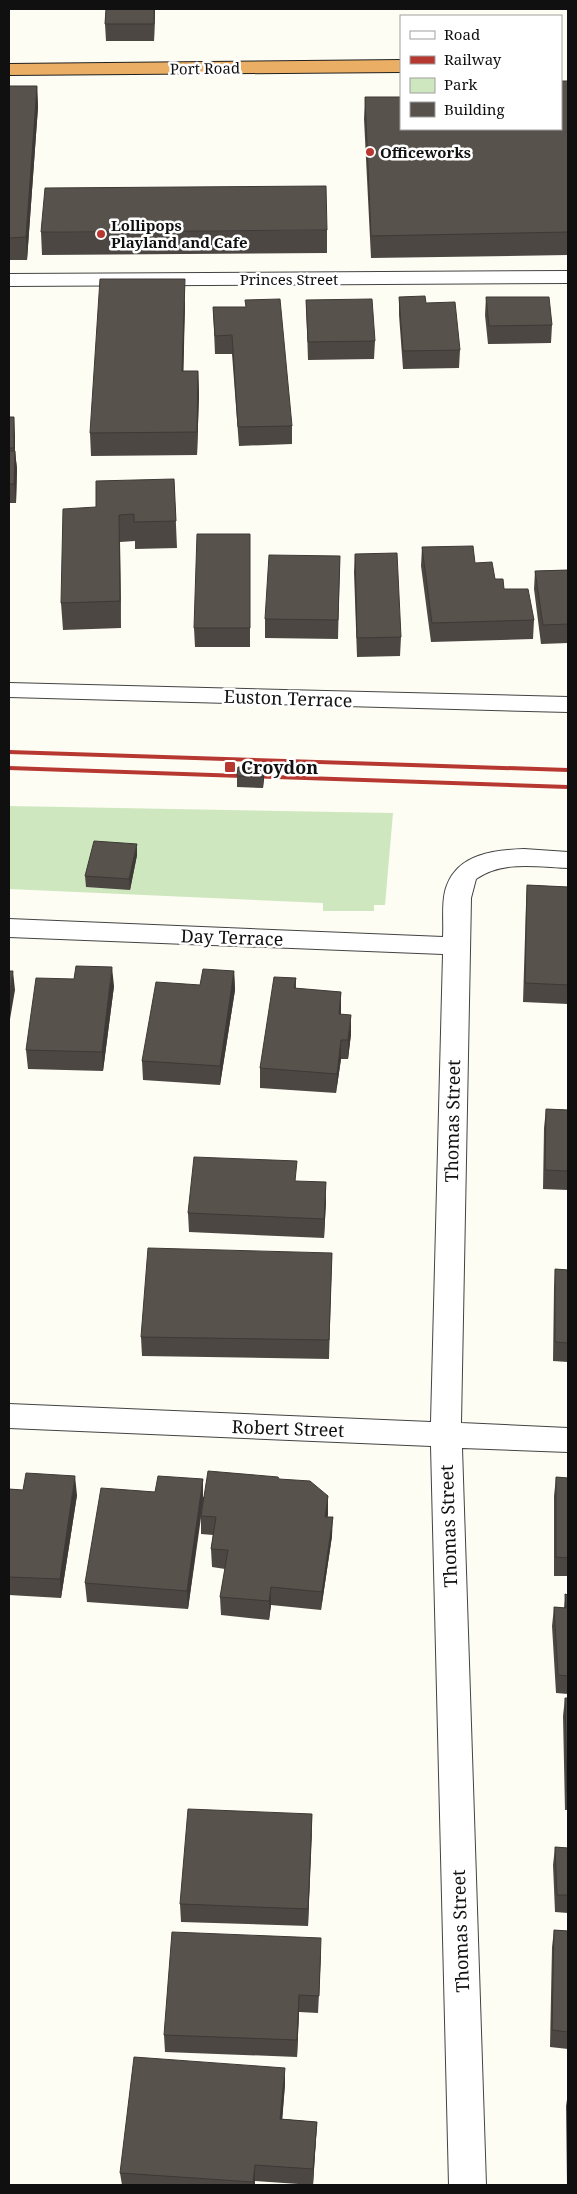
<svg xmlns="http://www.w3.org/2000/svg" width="577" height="2194" font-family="'Noto Serif',serif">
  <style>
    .green { fill: #cfe7be }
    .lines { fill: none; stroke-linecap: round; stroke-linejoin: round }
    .minor-casing { stroke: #434343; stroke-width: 2 }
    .highway-casing { stroke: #212121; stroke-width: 2 }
    .minor { fill: #fff; fill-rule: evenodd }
    .highway { fill: #eaaf65; fill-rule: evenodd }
    .rail { stroke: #b73831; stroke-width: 4 }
    .wall { fill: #4c4742 }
    .shaded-wall { fill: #3e3936 }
    .building { fill: #58524d; stroke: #3e3936 }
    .poi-dot { fill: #b73831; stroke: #fff; stroke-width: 2 }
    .labels { text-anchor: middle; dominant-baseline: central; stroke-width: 5; stroke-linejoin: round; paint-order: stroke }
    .far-street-label { font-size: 15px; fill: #101010; stroke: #fff }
    .far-poi-label { font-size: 15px; font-weight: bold; fill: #101010; stroke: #fff; text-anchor: start }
    .street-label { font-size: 18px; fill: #101010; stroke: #fff }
    .poi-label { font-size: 18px; font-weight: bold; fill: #101010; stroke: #fff; text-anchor: start }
  </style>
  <rect width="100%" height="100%" fill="#fefdf3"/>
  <!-- green -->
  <path class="green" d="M9,806L393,813L385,905H374V911H323V903L9,889Z"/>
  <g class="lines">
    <defs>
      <path id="minor" d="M568,271V283L9,286V274Z
        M9,683L568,697V712L9,697Z
        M524,849L568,852V868C537,867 503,860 476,879L471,898L461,1423L568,1428V1452L462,1448L486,2185H449L431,1446L9,1428V1404L431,1422L443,954L9,937V919L443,937C444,921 441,900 447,885C459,854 494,850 524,849Z"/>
      <path id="highway" d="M401,60V72L9,75V64Z"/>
    </defs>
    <!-- minor casing -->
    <use href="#minor" class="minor-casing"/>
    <!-- highway casing -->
    <use href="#highway" class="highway-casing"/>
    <!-- minor -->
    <use href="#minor" class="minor"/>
    <!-- highway -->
    <use href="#highway" class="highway"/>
    <!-- rail -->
    <path class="rail" d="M9,752L568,770
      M9,768L568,787"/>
  </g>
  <!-- wall -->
  <path class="wall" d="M106,9H155L154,41H106L105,24Z
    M568,81V255L371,258L364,119L365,97L401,129Z
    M9,86H37L38,107L27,260H9Z
    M327,230V253L42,255L41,232Z
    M399,297L426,303L460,350L459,368L403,369L399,315Z
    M486,297L552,325L551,343L488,344L485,315Z
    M306,300L375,341L374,359L308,360Z
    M185,301L183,371H198L199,394L197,455L91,456L90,433Z
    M213,307L292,426V444L239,446L232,354H215Z
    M9,417L15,436V451L17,469L16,503H9Z
    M174,479L177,548L135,549V541L120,542L121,628L63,630L61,603L96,507Z
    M250,534V647H195L194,628Z
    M422,547L475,563L495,579L534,620L533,639L431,642L421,566Z
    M355,554L401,637L400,656L357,657L354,572Z
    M340,556L338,639L265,638V619Z
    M568,570V643L541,644L534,589L535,571Z
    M264,769L263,788L237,787V776Z
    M137,855L130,890L86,887L85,876Z
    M527,885L568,887V1004L523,1002L526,904Z
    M234,971L235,990L220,1085L143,1080L142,1061L200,985Z
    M296,978V989L341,992V1014L351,1034L348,1059H341L336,1093L260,1088V1068Z
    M74,979L114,986L103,1071L28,1069L26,1050Z
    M546,1109L568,1110V1190L543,1189L544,1128Z
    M297,1181L326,1201L324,1238L189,1232L188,1213Z
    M332,1253L329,1359L142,1356L141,1337Z
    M555,1269L568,1270V1362L553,1361L554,1288Z
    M556,1477L568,1478V1576H554V1496Z
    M203,1479V1497L279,1479L328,1496L327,1517L332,1536L321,1610L271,1605L269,1620L221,1615L220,1597L225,1569L212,1567L211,1549L213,1535L201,1534V1518L188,1609L87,1602L85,1583L155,1492Z
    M9,1489L77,1495L61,1598L9,1595Z
    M565,1594L568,1595V1694L556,1693L552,1626L554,1607L564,1608Z
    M565,1698H568V1810H565L563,1716Z
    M312,1814L308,1926L181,1922L180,1904Z
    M555,1847L568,1848V1913L555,1912L553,1865Z
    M554,1930L568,1931V2049L550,2047L552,1947Z
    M321,1955L318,2013L299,2012L297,2057L165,2052L164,2035Z
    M285,2084L282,2119L317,2122L316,2138L313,2185L255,2181V2185H122L120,2173Z
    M568,2093V2185H567L566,2106Z"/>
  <!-- shaded-wall -->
  <path class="shaded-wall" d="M154,9H155L154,41Z
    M37,86L38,107L27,260L26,237Z
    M185,279V301L183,394L182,371Z
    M198,371L199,394L197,455V432Z
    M14,417L15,436V463V451L17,469L16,503L14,484L15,465L14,448Z
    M119,515L120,542L121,628L120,601Z
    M264,769V780L263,788V777Z
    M137,844V855L130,890L129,879Z
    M112,967L114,986L103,1071L102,1052Z
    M13,971L15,990L9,1025V996Z
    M234,971L235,990L220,1085V1066Z
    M341,992V1011L339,1033V1014Z
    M351,1015V1034L348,1059V1040Z
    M341,1040V1059L336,1093L337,1074Z
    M326,1182V1201L324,1238V1219Z
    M75,1476L77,1495L61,1598L60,1579Z
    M203,1479V1497L188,1609L187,1591Z
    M328,1496V1515L325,1535V1517Z
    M333,1517L332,1536L321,1610L322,1592Z
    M271,1587V1605L269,1620V1601Z
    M312,1814V1832L308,1926V1909Z
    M299,1995V2012L297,2057V2040Z
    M285,2068V2084L281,2136L280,2119Z
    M317,2122L316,2138L313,2185V2169Z
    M255,2165V2185H253Z"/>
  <!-- building -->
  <path class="building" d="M106,9H154V24H105Z
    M561,81H568V232L371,236L365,97H401V129H561Z
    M9,86H37L26,237L9,238Z
    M326,186L327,230L41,232L45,188Z
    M100,279H185L182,371H198L197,432L90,433Z
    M425,296L426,303L455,302L460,350L403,351L399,297Z
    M486,297H549L552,325L489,326Z
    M280,299L292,426L238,427L232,335L215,336L213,307H246L245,300Z
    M372,299L375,341L308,342L306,300Z
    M9,417H14V448H9Z
    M9,451H15L14,484H9Z
    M174,479L176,521L134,522V514L119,515L120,601L61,603L63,509L96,507V481Z
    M197,534H250V628H194Z
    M473,546L475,563L492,562L495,579H503L504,589H528L534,620L432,623L422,547Z
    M397,553L401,637L357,638L355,554Z
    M269,555L340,556L338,620L265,619Z
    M568,570V624L543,625L535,571Z
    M238,767L264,769L263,777L237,776Z
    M94,841L137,844L129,879L85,876Z
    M527,885L568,887V985L525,983Z
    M76,966L112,967L102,1052L26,1050L36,978L74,979Z
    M203,969L234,971L220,1066L142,1061L156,982L200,985Z
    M9,971H13L9,996Z
    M274,977L296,978L294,988L341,992L339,1014L351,1015L348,1040H341L337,1074L260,1068Z
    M546,1109L568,1110V1171L545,1170Z
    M194,1157L297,1161L295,1181L326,1182L324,1219L188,1213Z
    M148,1248L332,1253L329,1340L141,1337Z
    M555,1269L568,1270V1343L555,1342Z
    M208,1471L278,1477L279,1479L310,1481L328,1496L325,1517H333L322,1592L271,1587L269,1601L220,1597L228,1550L211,1549L216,1517L201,1516Z
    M26,1473L75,1476L60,1579L9,1577V1489L23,1490Z
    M158,1476L203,1479L187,1591L85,1583L101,1488L155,1492Z
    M556,1477L568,1478V1558L556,1557Z
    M565,1594L568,1595V1676L558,1675L554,1607L566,1608Z
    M565,1698H568V1792H567Z
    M188,1809L312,1814L308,1909L180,1904Z
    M555,1847L568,1848V1895H557Z
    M554,1930L568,1931V2032L552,2030Z
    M172,1932L321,1938L319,1996L299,1995L297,2040L164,2035Z
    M134,2057L285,2068L280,2119L317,2122L313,2169L255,2165L253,2182L120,2173Z"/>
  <!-- markers -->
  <g class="poi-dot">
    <circle cx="370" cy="152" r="5"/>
    <circle cx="101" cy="234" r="5"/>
    <rect x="224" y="761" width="12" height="12" rx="2.5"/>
  </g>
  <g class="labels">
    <!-- far-street labels -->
    <g class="far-street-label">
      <text transform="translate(205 68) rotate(-1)">Port Road</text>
      <text x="289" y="279">Princes Street</text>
    </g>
    <!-- far-poi labels -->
    <g class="far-poi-label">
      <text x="380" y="152">Officeworks</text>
      <text x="111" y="225">Lollipops<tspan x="111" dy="17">Playland and Cafe</tspan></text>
    </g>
    <!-- street labels -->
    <g class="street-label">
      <text transform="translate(288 698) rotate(2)">Euston Terrace</text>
      <text transform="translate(232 937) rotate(2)">Day Terrace</text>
      <text transform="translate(452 1121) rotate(-89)">Thomas Street</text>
      <text transform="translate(288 1428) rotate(2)">Robert Street</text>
      <text transform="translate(448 1526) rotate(-92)">Thomas Street</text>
      <text transform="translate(460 1931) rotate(-92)">Thomas Street</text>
    </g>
    <!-- poi labels -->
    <g class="poi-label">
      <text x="241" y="767">Croydon</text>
    </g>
  </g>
  <!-- border -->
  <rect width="577" height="2194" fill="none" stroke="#101010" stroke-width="20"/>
  <!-- legend -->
  <rect x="400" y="15" width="162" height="115" fill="#ffffff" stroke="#9f9f9f"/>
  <rect x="410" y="31" width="25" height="8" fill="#ffffff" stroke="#9f9f9f"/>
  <text x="444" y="40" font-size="15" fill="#101010">Road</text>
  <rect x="410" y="56" width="25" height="8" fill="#b73831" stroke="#9f9f9f"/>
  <text x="444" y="65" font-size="15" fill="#101010">Railway</text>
  <rect x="410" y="78" width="25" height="15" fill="#cfe7be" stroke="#9f9f9f"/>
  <text x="444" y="90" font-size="15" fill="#101010">Park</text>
  <rect x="410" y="102" width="25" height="15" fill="#58524d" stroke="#9f9f9f"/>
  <text x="444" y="115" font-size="15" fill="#101010">Building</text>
</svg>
